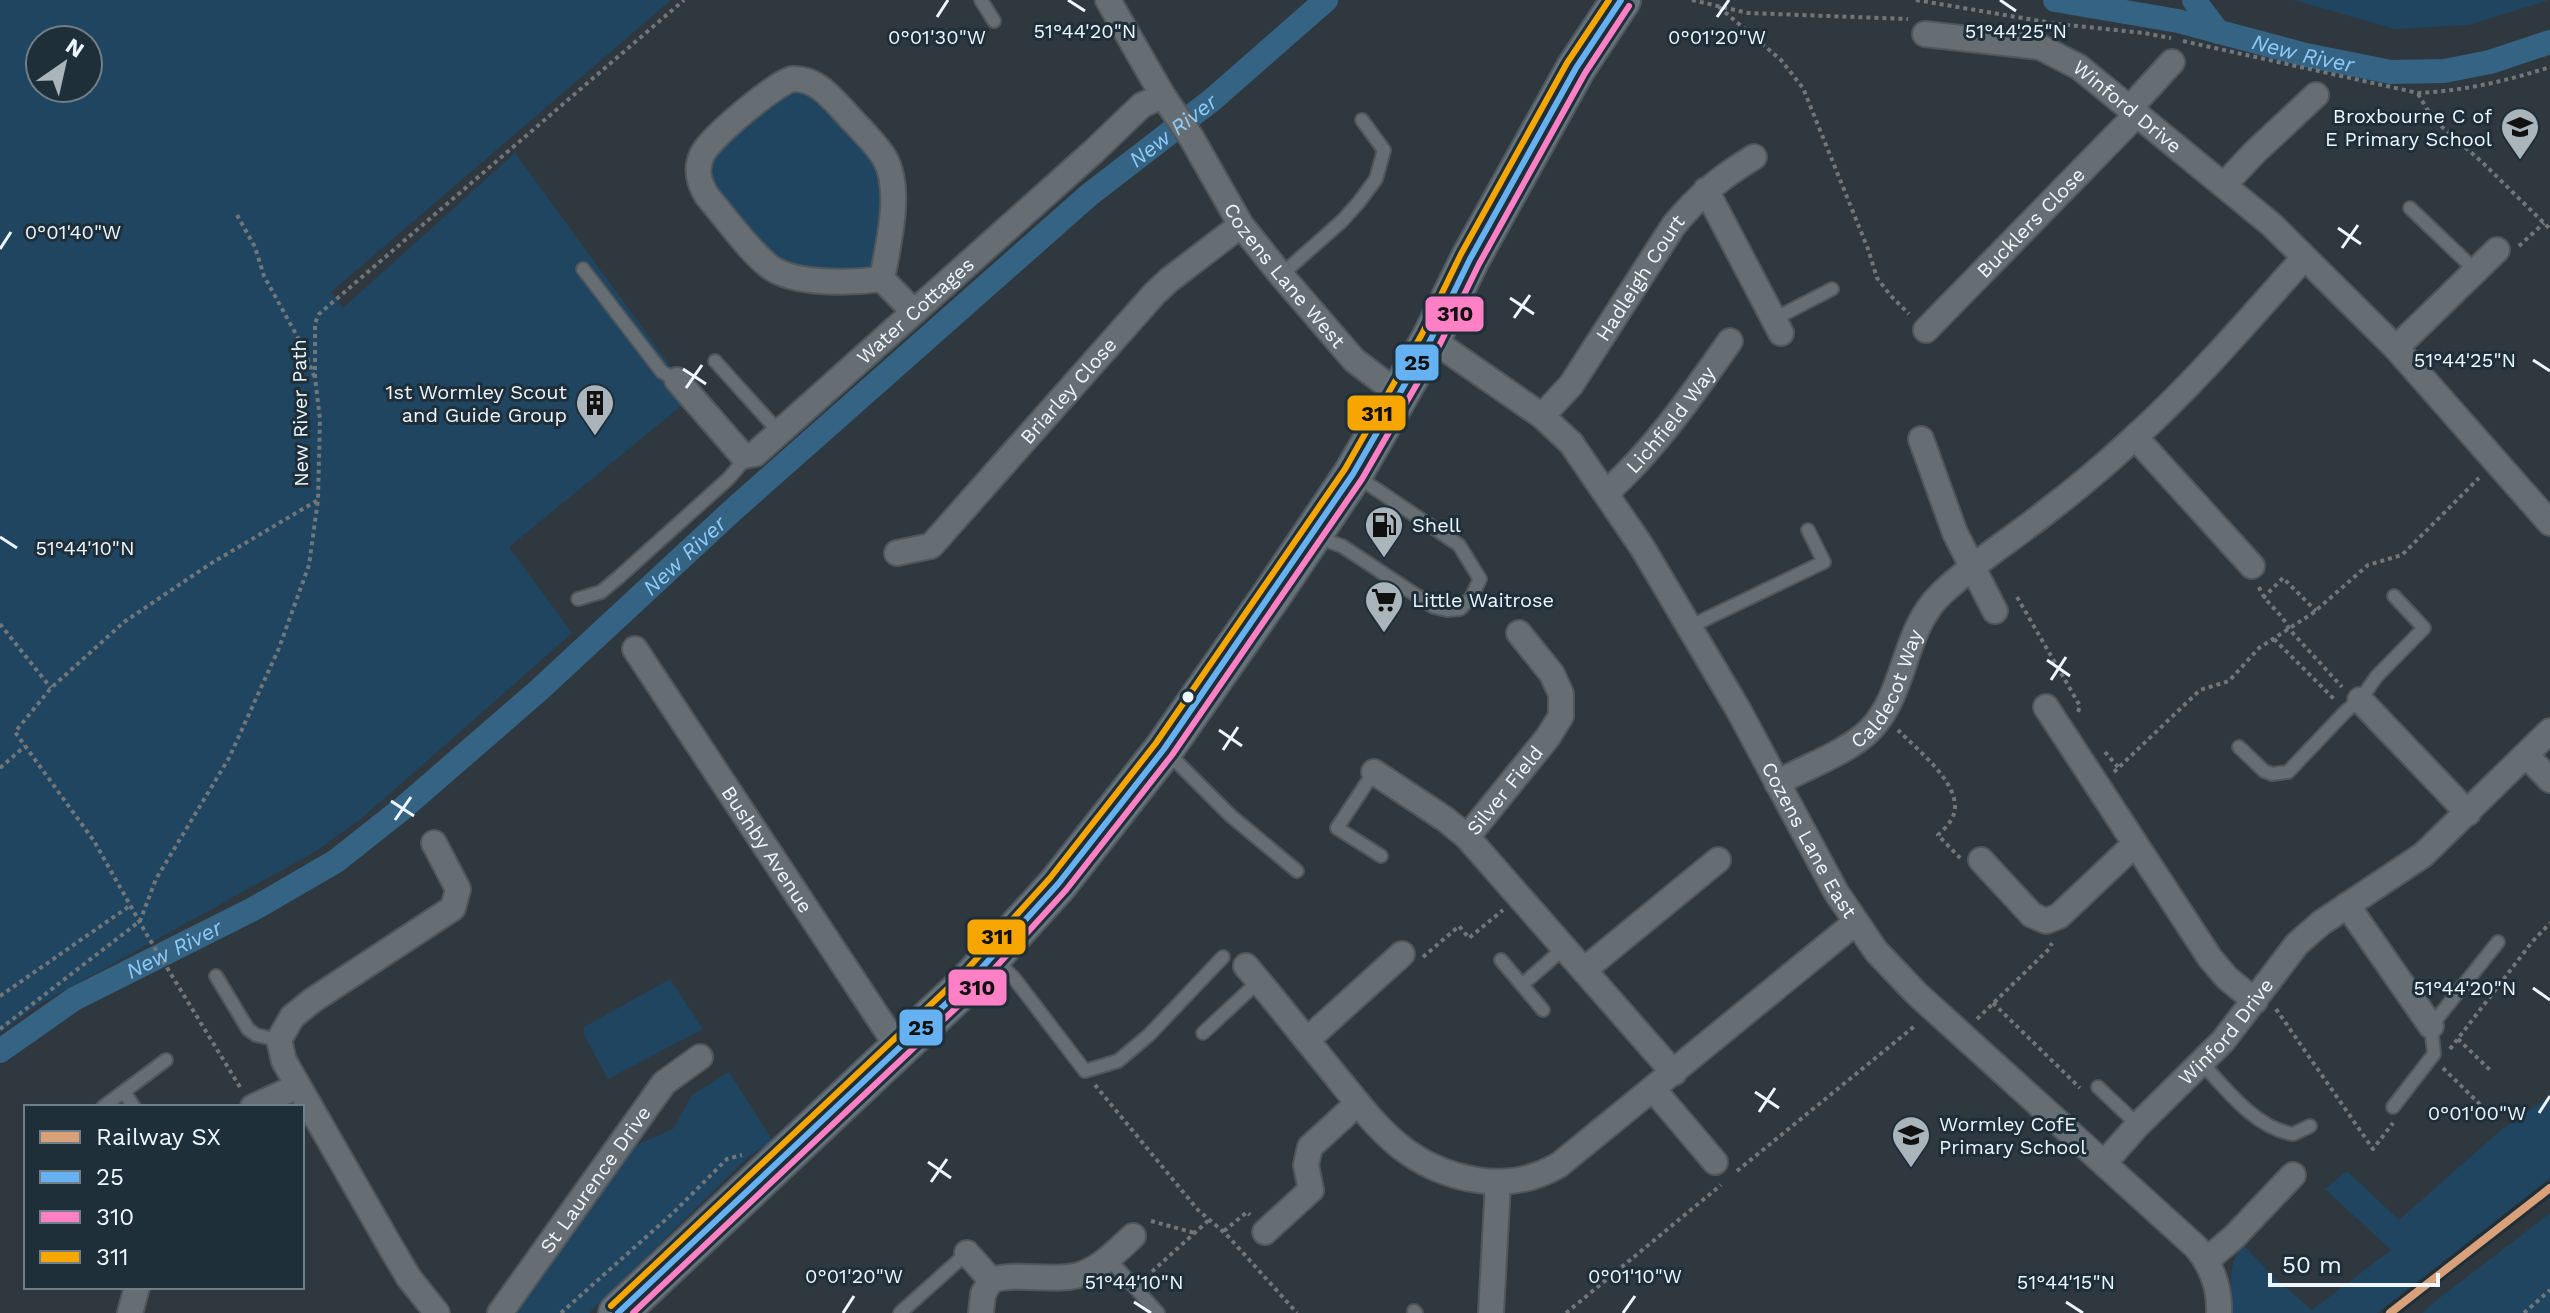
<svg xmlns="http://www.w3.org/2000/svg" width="2550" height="1313" font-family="'Work Sans',sans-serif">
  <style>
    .green { fill: #1f4560; fill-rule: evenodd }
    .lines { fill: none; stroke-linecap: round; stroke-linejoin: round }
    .canal { stroke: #346384; stroke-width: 24 }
    .lane-casing { stroke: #4f575d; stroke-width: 16 }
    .street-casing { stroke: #4f575d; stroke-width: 28 }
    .primary-casing { stroke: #4f575d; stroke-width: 42 }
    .path { stroke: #70767a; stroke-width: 4; stroke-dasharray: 4 4; stroke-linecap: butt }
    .lane { stroke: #666e73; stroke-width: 12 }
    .street { stroke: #666e73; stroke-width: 24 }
    .primary { stroke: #65727a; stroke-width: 38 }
    .bus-1-casing { stroke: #1f2f3a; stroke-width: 12 }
    .bus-2-casing { stroke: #1f2f3a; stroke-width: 12 }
    .bus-3-casing { stroke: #1f2f3a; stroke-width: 12 }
    .bus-1 { stroke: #66b1f2; stroke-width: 6 }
    .bus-2 { stroke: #ff80c5; stroke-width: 6 }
    .bus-3 { stroke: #f7a600; stroke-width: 6 }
    .rail-1-casing { stroke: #1f2f3a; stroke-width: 14 }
    .rail-1 { stroke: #d9a179; stroke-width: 8 }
    .ticks { fill: none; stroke: #edf6fe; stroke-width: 3 }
    .bus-dot { fill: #edf6fe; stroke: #1f2f3a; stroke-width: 3 }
    .labels { text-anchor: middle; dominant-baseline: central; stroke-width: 6; stroke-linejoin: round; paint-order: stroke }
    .street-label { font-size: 20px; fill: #edf6fe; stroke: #1f2f3a }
    .poi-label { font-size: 20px; fill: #edf6fe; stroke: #1f2f3a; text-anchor: start }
    .water-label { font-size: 22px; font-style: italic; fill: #8fcbf7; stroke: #1f2f3a }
    .ticks-label { font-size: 20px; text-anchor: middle; fill: #edf6fe; stroke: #1f2f3a; stroke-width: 6; stroke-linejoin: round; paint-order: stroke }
    .line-badge { stroke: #1f2f3a; stroke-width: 3 }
    .pale-badge-label { font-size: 22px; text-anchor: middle; font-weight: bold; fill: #111 }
  </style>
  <rect width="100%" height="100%" fill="#2f383f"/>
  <!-- green -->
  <path class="green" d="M0,0H671L331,292L343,308L515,153L677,375L686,402L509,547L572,633L361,819L313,853L38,1005L0,1033ZM40,40H88V88H40Z
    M2293,0H2549L2469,25L2395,29Z
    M787,89L812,91L876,163L885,206L873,265C857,284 799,266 776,263L706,177L712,153Z
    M670,979L703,1029L608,1079L584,1035V1027Z
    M729,1072L773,1141L749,1156L589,1313H515L631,1147L673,1129L692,1095Z
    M2550,1096V1178L2377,1313H2233C2232,1289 2225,1264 2244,1246L2276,1279L2312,1310L2391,1250L2325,1189L2347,1171L2399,1220L2502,1129Z
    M2550,1213V1313H2422L2433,1303Z"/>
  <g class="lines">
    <!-- canal -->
    <g class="canal">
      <path id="s1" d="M2055,0L2178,21L2306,55L2391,72L2444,71L2490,62L2550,42"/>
      <path d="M2194,0L2218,32"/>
      <path id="s2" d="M0,1051L74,999L255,908L336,861L403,808L539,690L733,510L1089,195L1212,100L1326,0"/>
    </g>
    <defs>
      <path id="lane" d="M981,0L994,21
        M2410,208L2475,270
        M583,269L662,372L677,380
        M1281,275L1342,221L1359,202L1376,179L1384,150L1362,120
        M1774,319L1832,289
        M715,361L779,432
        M1316,537L1342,546L1434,607L1447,610L1460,609L1471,598L1480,579L1459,545L1355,475
        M578,599L601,592L619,577L728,479L741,464L743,456
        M1689,627L1824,562L1808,530
        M2239,747L2264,771L2272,774L2288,772L2346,711L2360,700L2377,676L2424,628L2394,596
        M1166,751L1231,816L1297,871
        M1374,772L1337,828L1381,856
        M995,959L1014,978L1085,1071L1118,1061L1149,1035L1223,957
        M1501,960L1522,985L1564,948
        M216,976L248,1029L256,1035L279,1040
        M1522,985L1543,1010
        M1203,1033L1259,981
        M2201,1062C2226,1089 2255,1128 2293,1134L2310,1126
        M2098,1087L2138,1125
        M124,1092L134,1107
        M103,1107L166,1060
        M2393,1107L2434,1054L2431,1026L2498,942
        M1109,1259L1158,1313
        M1414,1311L1416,1313
        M900,1313L967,1253"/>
      <g id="street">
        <path id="s3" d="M1108,0L1163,96L1191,137L1241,225L1281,275L1354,360L1400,395"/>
        <path id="s4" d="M1925,34L2040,47L2079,67L2272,225L2396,348L2550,523"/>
        <path d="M792,79C815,78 829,95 843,110C856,125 873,140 884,157C903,189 888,245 882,279C853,283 794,285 770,267C749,251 725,217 707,196C699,183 695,170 702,155C709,138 775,84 792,79Z"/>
        <path d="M2130,108L2172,62"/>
        <path d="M2224,185L2254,153L2316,95"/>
        <path d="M1706,190L1781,333"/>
        <path d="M882,279L914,312"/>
        <path id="s5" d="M1926,330L2137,114"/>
        <path id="s6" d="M1431,339L1542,416L1571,443L1642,547L1739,711L1836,892L1876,951L1917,994L2196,1247C2212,1266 2220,1288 2219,1313"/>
        <path d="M2396,348L2497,250"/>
        <path id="s7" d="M677,380L743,456L755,454L1093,152L1142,105L1163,96"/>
        <path id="s8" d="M1542,416L1571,385L1674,225C1699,195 1721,177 1754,157"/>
        <path d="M2135,437L2252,566"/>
        <path d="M1921,439L1955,533L1995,611"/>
        <path id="s9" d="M1606,493C1655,449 1692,395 1730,341"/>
        <path id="s10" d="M897,553L931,546L1155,293L1169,280L1241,225"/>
        <path id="s11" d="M635,649L899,1049"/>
        <path d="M2360,700L2468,813"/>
        <path d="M2046,707L2210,958L2227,978L2255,1001"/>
        <path d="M2526,755L2550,780"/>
        <path d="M1374,772L1445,819L1467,837L1674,1073"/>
        <path id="s12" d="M1777,783C1805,767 1849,752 1871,729C1906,692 1903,631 1940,595C1973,563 2014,538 2050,509C2079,487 2107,463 2133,439C2195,383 2249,319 2304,258"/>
        <path id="s13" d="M1467,837L1548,737L1561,716V694L1552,674L1519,633"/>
        <path d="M434,843L458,889L453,908L313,1000L292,1017L279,1040L284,1061L390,1246L409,1278L437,1313"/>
        <path d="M1981,860L2032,915L2046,921L2059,916L2135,844"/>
        <path d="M2347,905L2431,1026"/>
        <path d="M1246,966C1274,999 1300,1032 1327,1065C1372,1120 1402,1168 1477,1180C1507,1185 1533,1180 1559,1165L1855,923"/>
        <path d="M1584,970L1718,860"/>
        <path d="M1307,1040L1402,954"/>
        <path d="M1653,1089L1715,1162"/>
        <path d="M253,1107L298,1086"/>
        <path id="s14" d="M2105,1162L2138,1125L2223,1041L2297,944L2321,923L2423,855L2550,731"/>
        <path d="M1265,1232L1311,1190L1306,1165L1310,1147L1358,1103"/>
        <path d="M967,1253L991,1280"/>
        <path d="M2207,1260L2234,1237L2293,1175"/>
        <path d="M130,1313L137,1287"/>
        <path id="s15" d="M500,1313L664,1083L700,1057"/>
        <path d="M981,1313L983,1294L991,1280C1017,1273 1042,1280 1069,1277C1095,1274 1114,1254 1133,1236"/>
        <path d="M1491,1313L1498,1183"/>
      </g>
      <path id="primary" d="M618,1313L968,983L1058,884L1164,749L1271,596L1353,474L1431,339L1470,259L1576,68L1621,0"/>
    </defs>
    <!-- lane casing -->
    <use href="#lane" class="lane-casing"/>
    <!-- street casing -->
    <use href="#street" class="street-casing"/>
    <!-- primary casing -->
    <use href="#primary" class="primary-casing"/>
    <!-- path -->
    <path class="path" d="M1692,0L1748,13L1908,19
      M1916,0L2058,24L2144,33L2171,38
      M1719,7L1781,60L1803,88L1868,249L1877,278L1891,296L1909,314
      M2183,41L2418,93C2463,91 2507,81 2550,67
      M2418,94L2433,119L2482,162L2550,229
      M237,215L255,247L264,276L303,347L314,376
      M2519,246L2544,223
      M2259,587C2265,604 2282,612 2289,629L2342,687
      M2017,597L2080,706L2077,715
      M2263,598L2283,578L2316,611
      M0,624L51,688
      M2274,639L2336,701
      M1898,730C1916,749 1970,790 1951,820C1948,826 1942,831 1938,835L1960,858
      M2105,752L2118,767
      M0,768L25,746
      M2114,772L2200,690L2229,681L2259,648L2313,613L2368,565L2402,555L2479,478
      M1423,957L1459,926L1469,938L1503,910
      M0,996L131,905
      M1993,1003L2080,1088
      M2276,1009L2373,1149L2393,1123
      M1977,1019L2049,949L2052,943
      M0,1029L140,921L156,879L229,758L279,648L309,565L318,500L320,419L315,378V323L319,314L684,0
      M2458,1039L2490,1070
      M2450,1049L2532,942L2550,923
      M2443,1068L2500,1124
      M1095,1085L1198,1210L1226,1234L1297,1313
      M240,1087L147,935L94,841L15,732L51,688L124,622L210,564L318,500
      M1737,1171L1916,1025
      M1151,1221L1195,1233
      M1224,1231L1247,1212L1250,1215
      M1146,1277L1210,1219
      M561,1313L673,1213L727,1159L742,1155
      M1566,1313L1721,1185
      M2524,1313L2550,1290"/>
    <!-- lane -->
    <use href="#lane" class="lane"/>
    <!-- street -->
    <use href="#street" class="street"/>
    <!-- primary -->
    <use href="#primary" class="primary"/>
    <defs>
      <path id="bus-1" d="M618,1313L968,983L1058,884L1164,749L1353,474L1431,339L1470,259L1576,68L1621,0"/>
      <path id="bus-2" d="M633,1313L975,990L1066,890L1172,755L1362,479L1440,344L1479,264L1585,73L1629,6"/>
      <path id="bus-3" d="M611,1306L961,976L1050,878L1156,743L1345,469L1422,334L1461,254L1567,63L1609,0"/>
    </defs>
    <!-- bus-1 casing -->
    <use href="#bus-1" class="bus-1-casing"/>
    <!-- bus-2 casing -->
    <use href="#bus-2" class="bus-2-casing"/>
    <!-- bus-3 casing -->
    <use href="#bus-3" class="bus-3-casing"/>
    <!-- bus-1 -->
    <use href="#bus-1" class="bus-1"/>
    <!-- bus-2 -->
    <use href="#bus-2" class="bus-2"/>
    <!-- bus-3 -->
    <use href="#bus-3" class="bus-3"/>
    <defs>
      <path id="rail-1" d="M2390,1313L2550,1188"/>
    </defs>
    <!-- rail-1 casing -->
    <use href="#rail-1" class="rail-1-casing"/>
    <!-- rail-1 -->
    <use href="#rail-1" class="rail-1"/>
  </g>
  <!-- ticks -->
  <path class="ticks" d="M1068,0L1085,11M2000,0L2016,11M937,17L948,0M1717,17L1729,0M2338,228L2361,244M2342,248L2358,225M0,249L11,232M1510,298L1534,314M1514,318L1530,295M2533,360L2550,371M683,369L706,384M686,388L702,365M0,537L17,548M2047,660L2070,676M2051,680L2066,657M1219,730L1242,746M1223,750L1238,727M391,801L414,816M395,820L411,797M2533,988L2550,1000M1755,1092L1779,1108M1759,1112L1775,1088M2539,1113L2550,1096M928,1162L951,1178M931,1182L947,1159M1134,1302L1151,1313M2066,1302L2083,1313M843,1313L854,1296M1623,1313L1635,1296"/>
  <!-- icons -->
  <defs>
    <symbol id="school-pin" viewBox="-11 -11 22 30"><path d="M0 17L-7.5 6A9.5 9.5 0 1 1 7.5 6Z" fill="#aab4bb" stroke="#1f2f3a"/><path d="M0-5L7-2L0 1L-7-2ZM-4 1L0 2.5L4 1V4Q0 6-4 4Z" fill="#111"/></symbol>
    <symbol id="building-pin" viewBox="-11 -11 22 30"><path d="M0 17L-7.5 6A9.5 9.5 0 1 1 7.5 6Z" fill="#aab4bb" stroke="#1f2f3a"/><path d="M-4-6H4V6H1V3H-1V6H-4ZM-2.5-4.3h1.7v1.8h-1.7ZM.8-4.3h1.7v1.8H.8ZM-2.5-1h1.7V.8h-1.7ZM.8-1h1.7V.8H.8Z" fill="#111"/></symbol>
    <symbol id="fuel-pin" viewBox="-11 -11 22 30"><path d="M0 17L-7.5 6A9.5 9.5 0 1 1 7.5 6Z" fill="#aab4bb" stroke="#1f2f3a"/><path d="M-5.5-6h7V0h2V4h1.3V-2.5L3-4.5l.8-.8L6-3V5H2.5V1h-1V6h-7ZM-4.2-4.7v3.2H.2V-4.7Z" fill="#111"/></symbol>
    <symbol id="supermarket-pin" viewBox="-11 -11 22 30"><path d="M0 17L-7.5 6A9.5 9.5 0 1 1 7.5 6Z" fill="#aab4bb" stroke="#1f2f3a"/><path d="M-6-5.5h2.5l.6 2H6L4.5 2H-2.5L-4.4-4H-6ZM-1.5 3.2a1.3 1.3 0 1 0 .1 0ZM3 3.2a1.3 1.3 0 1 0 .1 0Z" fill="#111"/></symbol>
  </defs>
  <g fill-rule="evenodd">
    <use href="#school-pin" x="2498" y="105" width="44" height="60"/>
    <use href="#building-pin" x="573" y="381" width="44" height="60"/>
    <use href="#fuel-pin" x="1362" y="503" width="44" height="60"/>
    <use href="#supermarket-pin" x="1362" y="578" width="44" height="60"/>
    <use href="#school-pin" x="1889" y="1113" width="44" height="60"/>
  </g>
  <!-- markers -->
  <circle class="bus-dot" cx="1188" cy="697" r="7"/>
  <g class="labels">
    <!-- street labels -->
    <g class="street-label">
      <text stroke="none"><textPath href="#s4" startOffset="222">Winford Drive</textPath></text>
      <text stroke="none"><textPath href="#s5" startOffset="150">Bucklers Close</textPath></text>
      <text stroke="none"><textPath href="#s3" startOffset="328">Cozens Lane West</textPath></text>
      <text stroke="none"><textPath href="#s8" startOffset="170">Hadleigh Court</textPath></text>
      <text stroke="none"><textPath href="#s7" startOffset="328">Water Cottages</textPath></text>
      <text stroke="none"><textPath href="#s10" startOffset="242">Briarley Close</textPath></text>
      <text transform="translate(300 413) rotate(-91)">New River Path</text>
      <text stroke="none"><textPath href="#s9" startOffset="98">Lichfield Way</textPath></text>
      <text stroke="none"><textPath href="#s12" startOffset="152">Caldecot Way</textPath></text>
      <text stroke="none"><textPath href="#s13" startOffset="60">Silver Field</textPath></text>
      <text stroke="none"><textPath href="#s6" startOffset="638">Cozens Lane East</textPath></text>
      <text stroke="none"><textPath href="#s11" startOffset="240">Bushby Avenue</textPath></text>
      <text stroke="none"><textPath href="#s14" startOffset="178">Winford Drive</textPath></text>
      <text stroke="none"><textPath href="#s15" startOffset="164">St Laurence Drive</textPath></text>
    </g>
    <!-- poi labels -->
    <g class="poi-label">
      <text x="2492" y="116" text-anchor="end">Broxbourne C of<tspan x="2492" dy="23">E Primary School</tspan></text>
      <text x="567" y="392" text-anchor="end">1st Wormley Scout<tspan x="567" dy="23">and Guide Group</tspan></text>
      <text x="1412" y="525">Shell</text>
      <text x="1412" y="600">Little Waitrose</text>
      <text x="1939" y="1124">Wormley CofE<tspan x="1939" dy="23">Primary School</tspan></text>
    </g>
    <!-- water labels -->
    <g class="water-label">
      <text stroke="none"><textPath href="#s1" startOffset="254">New River</textPath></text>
      <text stroke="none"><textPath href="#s2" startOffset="1498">New River</textPath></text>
      <text stroke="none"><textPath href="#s2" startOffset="850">New River</textPath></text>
      <text stroke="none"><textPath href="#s2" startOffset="202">New River</textPath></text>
    </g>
  </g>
  <g class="ticks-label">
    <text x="2016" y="38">51°44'25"N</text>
    <text x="1085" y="38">51°44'20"N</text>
    <text x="937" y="44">0°01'30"W</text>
    <text x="1717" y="44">0°01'20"W</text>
    <text x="73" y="239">0°01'40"W</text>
    <text x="2465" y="367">51°44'25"N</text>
    <text x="85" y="555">51°44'10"N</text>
    <text x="2465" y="995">51°44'20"N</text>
    <text x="2477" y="1120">0°01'00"W</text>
    <text x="854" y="1283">0°01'20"W</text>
    <text x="1635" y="1283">0°01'10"W</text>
    <text x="1134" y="1289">51°44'10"N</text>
    <text x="2066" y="1289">51°44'15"N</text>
  </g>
  <g class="line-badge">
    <rect x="1424" y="295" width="61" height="38" rx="8" fill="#ff80c5"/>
    <rect x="1394" y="343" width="46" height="39" rx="8" fill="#66b1f2"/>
    <rect x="1346" y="394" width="61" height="38" rx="8" fill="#f7a600"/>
    <rect x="966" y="918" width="61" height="38" rx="8" fill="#f7a600"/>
    <rect x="947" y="968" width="61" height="39" rx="8" fill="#ff80c5"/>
    <rect x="898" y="1008" width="46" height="39" rx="8" fill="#66b1f2"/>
  </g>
  <g class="pale-badge-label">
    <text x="1455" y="321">310</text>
    <text x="1417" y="370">25</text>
    <text x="1377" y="421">311</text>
    <text x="997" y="944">311</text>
    <text x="977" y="995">310</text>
    <text x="921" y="1035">25</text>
  </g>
  <!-- legend -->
  <rect x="24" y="1105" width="280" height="184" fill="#1f2f3a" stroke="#717f88" stroke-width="2"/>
  <rect x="40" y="1131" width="40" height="12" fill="#d9a179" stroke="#717f88" stroke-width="2"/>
  <text x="96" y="1145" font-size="24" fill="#edf6fe">Railway SX</text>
  <rect x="40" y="1171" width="40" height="12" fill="#66b1f2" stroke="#717f88" stroke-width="2"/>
  <text x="96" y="1185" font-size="24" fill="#edf6fe">25</text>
  <rect x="40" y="1211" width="40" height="12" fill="#ff80c5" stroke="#717f88" stroke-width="2"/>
  <text x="96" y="1225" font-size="24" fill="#edf6fe">310</text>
  <rect x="40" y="1251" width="40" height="12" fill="#f7a600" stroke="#717f88" stroke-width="2"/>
  <text x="96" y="1265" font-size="24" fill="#edf6fe">311</text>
  <!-- north arrow -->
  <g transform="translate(64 64) rotate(34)"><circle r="38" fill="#1f2f3a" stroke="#717f88" stroke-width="2"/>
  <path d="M0-6L14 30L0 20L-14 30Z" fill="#aab4bb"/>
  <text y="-12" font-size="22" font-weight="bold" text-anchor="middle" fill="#edf6fe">N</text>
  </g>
  <!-- scale -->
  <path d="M2270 1273v12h168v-12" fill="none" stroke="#edf6fe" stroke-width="4"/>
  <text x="2282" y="1273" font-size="24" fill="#edf6fe" stroke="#1f2f3a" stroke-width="6" paint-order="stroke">50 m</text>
</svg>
